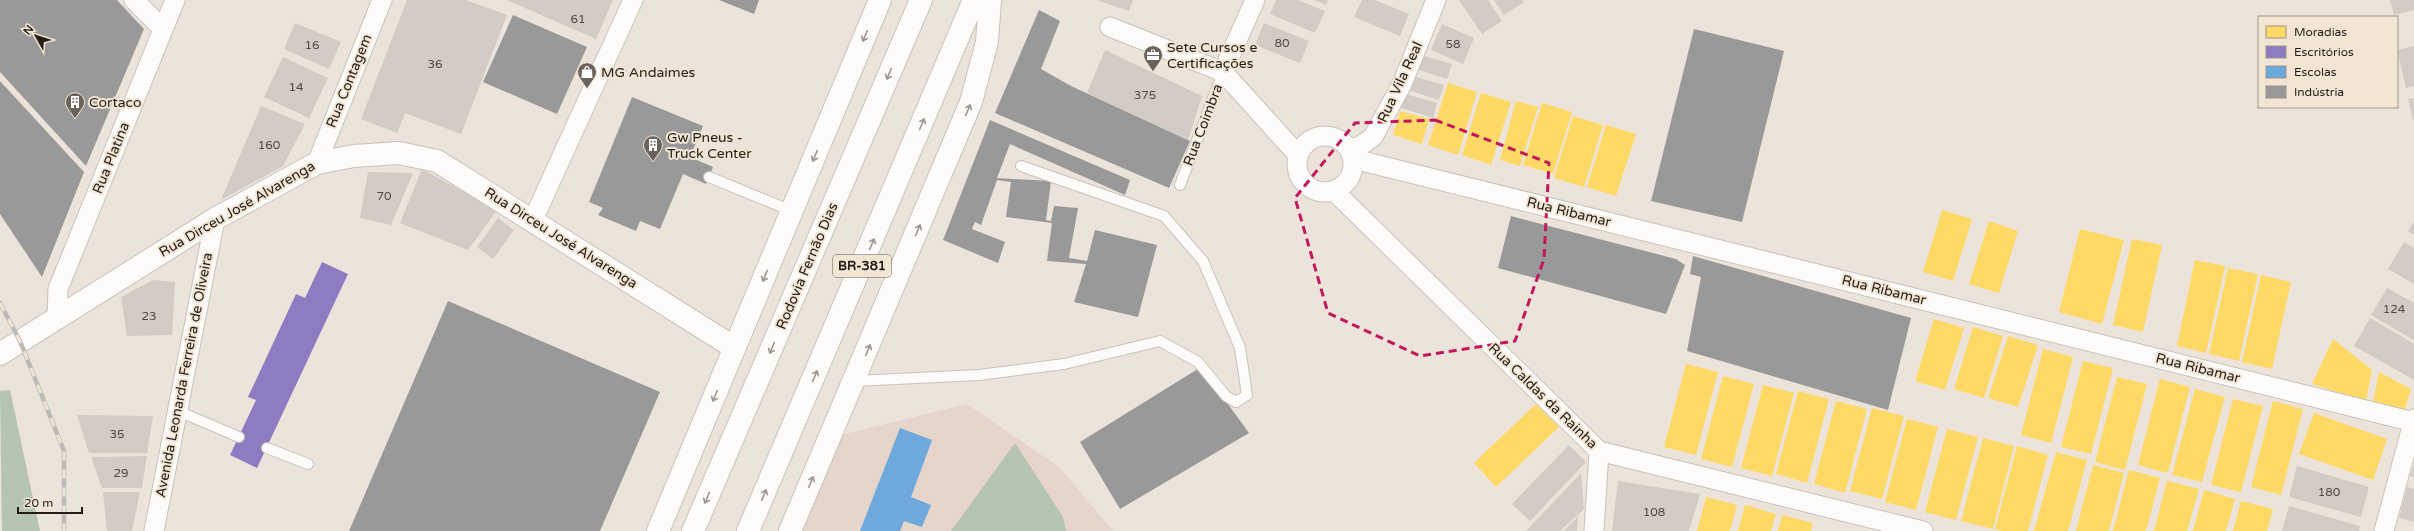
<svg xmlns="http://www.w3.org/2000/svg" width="2414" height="531" font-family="'Varela Round',sans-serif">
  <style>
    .education { fill: #e6d5cb }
    .forest { fill: #b5c5b2 }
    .homes { fill: #ffd966 }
    .offices { fill: #8e7cc3 }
    .schools { fill: #6fa8dc }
    .industry { fill: #999 }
    .building { fill: #d3ccc5 }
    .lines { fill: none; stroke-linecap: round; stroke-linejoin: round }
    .lane-casing { stroke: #c8c2bb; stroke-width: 12 }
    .street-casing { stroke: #c8c2bb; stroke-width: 21 }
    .secondary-casing { stroke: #c8c2bb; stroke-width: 24 }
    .highway-casing { stroke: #c8c2bb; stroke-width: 24 }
    .lane { stroke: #fcfbf9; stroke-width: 10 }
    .street { stroke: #fcfbf9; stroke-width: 19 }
    .secondary { stroke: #fcfbf9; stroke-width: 22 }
    .highway { stroke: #fcfbf9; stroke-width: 22 }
    .rail-casing { stroke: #bcbab7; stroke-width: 4.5 }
    .rail { stroke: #f3e5d3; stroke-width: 3; stroke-dasharray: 9; stroke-linecap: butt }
    .oneway { stroke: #9a9793 }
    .marked { fill: none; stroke: #c2185b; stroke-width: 3; stroke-dasharray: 8 5; stroke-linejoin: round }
    .labels { text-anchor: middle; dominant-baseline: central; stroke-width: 4; stroke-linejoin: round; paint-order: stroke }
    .number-label { font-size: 12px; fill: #4e4942 }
    .shield { fill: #f3e5d3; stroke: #61594f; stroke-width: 1 }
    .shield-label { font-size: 13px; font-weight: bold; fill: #221d17 }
    .poi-label { font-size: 14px; fill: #221d17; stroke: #f3e5d3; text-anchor: start }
    .street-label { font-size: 14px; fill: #221d17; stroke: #f3e5d3 }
  </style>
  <rect width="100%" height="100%" fill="#ece4da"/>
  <!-- education -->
  <path class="education" d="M967,404L1059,467L1113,531H799L841,435Z"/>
  <!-- forest -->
  <path class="forest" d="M10,390L40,531H2L0,391Z
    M1015,443L1063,517L1066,531H951Z"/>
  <!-- homes -->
  <path class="homes" d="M1448,83L1477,92L1458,155L1428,145Z
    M1481,93L1511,102L1491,165L1462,155Z
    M1516,101L1538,107L1520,166L1500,160Z
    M1542,103L1572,112L1553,174L1523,165Z
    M1400,111L1429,119L1422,144L1393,135Z
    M1573,116L1603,125L1584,187L1554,178Z
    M1606,125L1636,134L1616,196L1587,187Z
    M1942,210L1972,219L1953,281L1923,272Z
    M1989,221L2018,231L1999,293L1969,284Z
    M2080,229L2124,240L2102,324L2059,312Z
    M2132,239L2162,245L2143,332L2113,325Z
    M2195,260L2225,266L2206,353L2177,346Z
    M2228,268L2258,274L2239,361L2209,354Z
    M2261,275L2291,282L2272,369L2242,362Z
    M1934,319L1964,328L1945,390L1915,381Z
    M1973,327L2003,336L1984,398L1954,389Z
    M2008,336L2038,345L2018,407L1988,398Z
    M2333,339L2372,370L2366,401L2312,384Z
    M2043,349L2073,357L2051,443L2021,435Z
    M2083,361L2113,368L2091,454L2061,447Z
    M1686,364L1718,372L1696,455L1664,447Z
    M2379,372L2411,389L2403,415L2373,402Z
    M1723,376L1754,384L1732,467L1701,459Z
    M2117,377L2147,384L2125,470L2095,462Z
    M2160,379L2190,387L2168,473L2138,465Z
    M1763,385L1794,393L1772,476L1741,468Z
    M2195,389L2225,397L2202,482L2172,475Z
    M1798,391L1829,399L1807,483L1776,474Z
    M2233,399L2263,406L2241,492L2211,485Z
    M1836,401L1867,409L1845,493L1814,484Z
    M2273,401L2303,409L2281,495L2251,487Z
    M1536,404L1559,427L1496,487L1474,463Z
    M1872,408L1904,416L1882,499L1850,491Z
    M2314,413L2387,439L2373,480L2299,454Z
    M1907,419L1938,427L1916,510L1885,502Z
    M1947,429L1978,437L1956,520L1925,512Z
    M1983,438L2014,446L1993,529L1961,521Z
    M2017,446L2048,455L2028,531H2002L1995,529Z
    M2056,452L2087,460L2068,531H2034Z
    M2093,465L2124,473L2109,531H2076Z
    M2129,470L2160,478L2146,531H2113Z
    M2167,481L2199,489L2187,531H2154Z
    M2204,490L2235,499L2226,531H2193Z
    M1706,497L1737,505L1730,531H1697Z
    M2241,501L2273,509L2267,531H2233Z
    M1745,505L1776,514L1771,531H1738Z
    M1782,515L1813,523L1811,531H1778Z"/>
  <!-- offices -->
  <path class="offices" d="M322,262L348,274L257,468L230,455L256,400L248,397L296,294L305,298Z"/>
  <!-- schools -->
  <path class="schools" d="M900,428L932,440L911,497L931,505L922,527L904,521L900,531H860Z"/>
  <!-- industry -->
  <path class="industry" d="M0,0H117L144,29L86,166L0,72Z
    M719,0H759L754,14Z
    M1039,10L1060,21L1041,69L1071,86L1190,141L1169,188L995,113Z
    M513,15L587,47L557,114L483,82Z
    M1694,29L1784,51L1742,222L1651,201Z
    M0,81L84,172L42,277L0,214Z
    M632,97L703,126L690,157L713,167L706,184L683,174L660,229L640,221L636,231L598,215L603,208L589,202Z
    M990,120L1130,180L1125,195L1010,144L997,178L1051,181L1046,220L1051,221L1054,206L1078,208L1069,258L1087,261L1095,230L1157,245L1138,317L1074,302L1086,264L1047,261L1052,223L1006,217L1011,182L997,180L981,225L975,222L972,229L1005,242L998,263L943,240Z
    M1511,216L1676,259L1685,265L1666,314L1498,268Z
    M1693,256L1911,318L1888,410L1687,351L1701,277L1690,274Z
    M448,301L660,392L600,531H349Z
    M1201,367L1249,433L1120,509L1080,442Z"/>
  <!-- building -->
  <path class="building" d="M407,0H466L507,15L461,134L405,113L397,133L361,119Z
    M507,0H613L596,39Z
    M1096,0H1133L1129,11Z
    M1276,0H1298L1325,11L1315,33L1270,14Z
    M1313,0H1328L1326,5Z
    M1362,0H1375L1409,14L1400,36L1354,17Z
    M1459,0H1488L1502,21L1482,34Z
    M1494,0H1523L1524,2L1504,15Z
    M2390,0H2414V10L2394,15Z
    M295,23L341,42L329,69L284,49Z
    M1264,23L1309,41L1300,63L1255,45Z
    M1442,24L1474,38L1463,64L1431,50Z
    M2414,46V86L2406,88L2397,50Z
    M1105,50L1202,96L1188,140L1087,93Z
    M1421,55L1452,64L1447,79L1416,69Z
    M283,57L328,78L309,118L264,97Z
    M1413,76L1444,85L1439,100L1408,90Z
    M1406,94L1437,103L1433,118L1401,108Z
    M2414,98V120H2413L2408,99Z
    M261,106L305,124L283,166L221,200Z
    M422,169L497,210L468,250L400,223Z
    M368,172L413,173L391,225L360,218Z
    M498,218L514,230L493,259L477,247Z
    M2414,221V235L2408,231Z
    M2404,242L2414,248V284L2388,269Z
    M153,280L175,282L172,335L127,336L121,297Z
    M2387,288L2414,303V340L2371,315Z
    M2370,318L2414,344V380L2354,346Z
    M77,415L153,416L147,453H89Z
    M1569,445L1586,462L1530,521L1512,504Z
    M147,456L142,488H102L91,457Z
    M2414,464V477L2410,476Z
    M2297,466L2369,487L2361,517L2289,497Z
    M1581,473L1584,509L1560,531H1526Z
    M1618,481L1700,494L1689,531H1612Z
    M2407,487L2414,489V522L2399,518Z
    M103,492H140L132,531H107Z
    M2289,506L2360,526L2359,531H2282Z
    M1578,516L1577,531H1564Z"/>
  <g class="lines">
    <defs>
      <path id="lane" d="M709,177L792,211
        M1180,185L1223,72
        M855,381L979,375L1064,364L1160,341L1198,362L1226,396L1236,402L1247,395L1240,348L1203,261L1164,216L1021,166
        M178,411L239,437
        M267,448L308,464"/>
      <path id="street" d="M134,0L163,29
        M1110,27L1223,72L1298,155
        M1223,72L1255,0
        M1297 164a28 28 0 1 1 56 0a28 28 0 1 1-56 0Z
        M1349,147L1357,148L1373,137L1402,84L1436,0
        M1354,159L2414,422
        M317,163L382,0
        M1334,191L1599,451L1923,531
        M533,220L633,0
        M57,318L58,289L175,0
        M154,531L215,219
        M1594,531L1599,451
        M2384,531L2414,419"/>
      <path id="secondary" d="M0,354L215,219L317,163L354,156L399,153L437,161L735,348
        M658,531L880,0"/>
      <path id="highway" d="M693,531L921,0
        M748,531L974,0
        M790,531L971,102L987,42L990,0"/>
    </defs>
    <!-- lane casing -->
    <use href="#lane" class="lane-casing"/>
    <!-- street casing -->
    <use href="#street" class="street-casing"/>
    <!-- secondary casing -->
    <use href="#secondary" class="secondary-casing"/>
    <!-- highway casing -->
    <use href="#highway" class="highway-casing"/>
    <!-- lane -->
    <use href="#lane" class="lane"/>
    <!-- street -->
    <use href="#street" class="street"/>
    <!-- secondary -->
    <use href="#secondary" class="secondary"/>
    <!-- highway -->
    <use href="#highway" class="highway"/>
    <defs>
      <path id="rail" d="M0,303L20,341L64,451V531"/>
    </defs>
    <!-- rail casing -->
    <use href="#rail" class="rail-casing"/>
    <!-- rail -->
    <use href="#rail" class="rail"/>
  </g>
  <!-- one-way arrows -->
  <defs><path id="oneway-shaft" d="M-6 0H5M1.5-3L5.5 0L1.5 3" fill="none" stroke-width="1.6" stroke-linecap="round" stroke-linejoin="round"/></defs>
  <g class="oneway">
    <use href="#oneway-shaft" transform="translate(865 36) rotate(113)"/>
    <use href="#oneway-shaft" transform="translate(889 74) rotate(113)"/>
    <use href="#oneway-shaft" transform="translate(968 110) rotate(-67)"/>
    <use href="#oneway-shaft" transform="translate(922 124) rotate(-67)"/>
    <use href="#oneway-shaft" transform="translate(815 156) rotate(113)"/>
    <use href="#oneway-shaft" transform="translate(918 230) rotate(-67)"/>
    <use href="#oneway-shaft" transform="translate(872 244) rotate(-67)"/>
    <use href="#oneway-shaft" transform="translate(765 276) rotate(112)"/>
    <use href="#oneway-shaft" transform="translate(772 348) rotate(113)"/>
    <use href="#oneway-shaft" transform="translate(868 350) rotate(-68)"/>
    <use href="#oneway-shaft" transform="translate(815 376) rotate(-67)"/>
    <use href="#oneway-shaft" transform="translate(715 396) rotate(113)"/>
    <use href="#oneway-shaft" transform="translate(811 482) rotate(-67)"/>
    <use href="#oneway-shaft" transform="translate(764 495) rotate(-67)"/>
    <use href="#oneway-shaft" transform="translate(707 498) rotate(113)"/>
  </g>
  <!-- marked area -->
  <path class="marked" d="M1435,120L1549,163L1544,259L1515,341L1420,356L1328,313L1295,198L1355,123Z"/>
  <!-- icons -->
  <defs>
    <symbol id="office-pin" viewBox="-11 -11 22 30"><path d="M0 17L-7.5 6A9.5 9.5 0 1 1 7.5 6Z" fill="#69635b" stroke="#f3e5d3"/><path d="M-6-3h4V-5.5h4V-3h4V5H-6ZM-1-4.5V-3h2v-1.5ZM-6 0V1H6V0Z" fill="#fff"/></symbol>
    <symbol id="shop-pin" viewBox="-11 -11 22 30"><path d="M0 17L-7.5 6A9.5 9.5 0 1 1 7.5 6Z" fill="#69635b" stroke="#f3e5d3"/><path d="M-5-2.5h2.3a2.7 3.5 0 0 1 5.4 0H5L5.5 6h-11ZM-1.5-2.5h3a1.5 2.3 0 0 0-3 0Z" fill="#fff"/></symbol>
    <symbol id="building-pin" viewBox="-11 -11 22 30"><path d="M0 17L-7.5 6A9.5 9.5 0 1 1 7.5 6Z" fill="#69635b" stroke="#f3e5d3"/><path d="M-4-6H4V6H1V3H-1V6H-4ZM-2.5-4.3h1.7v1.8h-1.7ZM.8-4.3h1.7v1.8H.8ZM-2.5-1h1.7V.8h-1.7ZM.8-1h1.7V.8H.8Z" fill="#fff"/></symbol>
  </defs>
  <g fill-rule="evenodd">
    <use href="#office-pin" x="1142" y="44" width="22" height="30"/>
    <use href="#shop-pin" x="576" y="61" width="22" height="30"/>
    <use href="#building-pin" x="64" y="91" width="22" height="30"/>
    <use href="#building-pin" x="642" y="134" width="22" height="30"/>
  </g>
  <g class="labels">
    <!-- number labels -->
    <g class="number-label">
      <text x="578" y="19">61</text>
      <text x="1282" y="43">80</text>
      <text x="1453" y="44">58</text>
      <text x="312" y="45">16</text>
      <text x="435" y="64">36</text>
      <text x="296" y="87">14</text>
      <text x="1145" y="95">375</text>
      <text x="269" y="145">160</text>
      <text x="384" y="196">70</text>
      <text x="2394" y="309">124</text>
      <text x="149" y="316">23</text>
      <text x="117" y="434">35</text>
      <text x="121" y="473">29</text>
      <text x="2329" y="492">180</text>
      <text x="1654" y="512">108</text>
    </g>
    <!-- shield labels -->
    <rect class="shield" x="833" y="255" width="58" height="22" rx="3"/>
    <g class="shield-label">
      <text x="862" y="266">BR-381</text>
    </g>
    <!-- poi labels -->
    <g class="poi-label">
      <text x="1167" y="47">Sete Cursos e<tspan x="1167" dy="16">Certificações</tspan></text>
      <text x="601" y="72">MG Andaimes</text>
      <text x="89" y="102">Cortaco</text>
      <text x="667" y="137">Gw Pneus -<tspan x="667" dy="16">Truck Center</tspan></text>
    </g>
    <!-- street labels -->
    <g class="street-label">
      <text transform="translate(349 81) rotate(-68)">Rua Contagem</text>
      <text transform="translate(1400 82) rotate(-65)">Rua Vila Real</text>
      <text transform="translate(1203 125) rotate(-69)">Rua Coimbra</text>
      <text transform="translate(111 158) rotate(-68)">Rua Platina</text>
      <text transform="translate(237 209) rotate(-30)">Rua Dirceu José Alvarenga</text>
      <text transform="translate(1569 212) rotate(14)">Rua Ribamar</text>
      <text transform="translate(561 238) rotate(32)">Rua Dirceu José Alvarenga</text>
      <text transform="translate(807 266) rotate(-67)">Rodovia Fernão Dias</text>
      <text transform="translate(1884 290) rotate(14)">Rua Ribamar</text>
      <text transform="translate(2198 368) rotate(14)">Rua Ribamar</text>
      <text transform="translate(184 375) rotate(-79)">Avenida Leonarda Ferreira de Oliveira</text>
      <text transform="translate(1543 396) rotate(44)">Rua Caldas da Rainha</text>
    </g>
  </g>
  <!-- legend -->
  <rect x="2258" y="16" width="140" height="92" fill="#f3e5d3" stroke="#9f9588"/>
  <rect x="2266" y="26" width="20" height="12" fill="#ffd966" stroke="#9f9588"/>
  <text x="2294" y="36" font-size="12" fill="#221d17">Moradias</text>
  <rect x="2266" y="46" width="20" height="12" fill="#8e7cc3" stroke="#9f9588"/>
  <text x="2294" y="56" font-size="12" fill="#221d17">Escritórios</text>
  <rect x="2266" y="66" width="20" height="12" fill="#6fa8dc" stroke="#9f9588"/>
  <text x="2294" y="76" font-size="12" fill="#221d17">Escolas</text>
  <rect x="2266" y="86" width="20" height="12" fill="#999999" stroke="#9f9588"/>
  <text x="2294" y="96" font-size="12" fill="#221d17">Indústria</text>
  <!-- north arrow -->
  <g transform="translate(36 36) rotate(309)" stroke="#f3e5d3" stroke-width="3" paint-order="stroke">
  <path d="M0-3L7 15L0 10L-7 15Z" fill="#221d17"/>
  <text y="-6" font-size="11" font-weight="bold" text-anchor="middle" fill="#221d17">N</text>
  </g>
  <!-- scale -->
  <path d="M18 507v6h64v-6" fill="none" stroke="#221d17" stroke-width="2"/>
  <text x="24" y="507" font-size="12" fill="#221d17" stroke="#f3e5d3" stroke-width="3" paint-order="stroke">20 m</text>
</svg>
